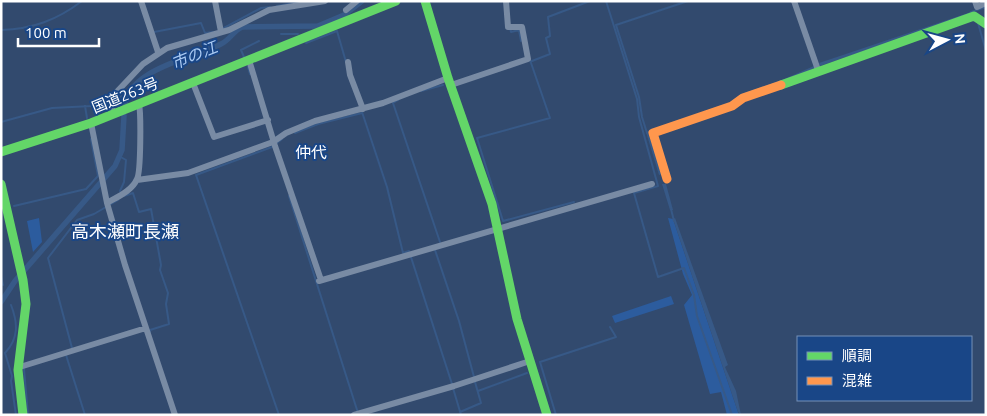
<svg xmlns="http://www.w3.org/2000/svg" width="987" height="416" font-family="Ubuntu,'Noto Sans JP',sans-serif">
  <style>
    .green { fill: #2c5c9e }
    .water { fill: #375987 }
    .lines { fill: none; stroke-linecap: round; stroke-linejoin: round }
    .stream { stroke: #375987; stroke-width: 2 }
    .canal { stroke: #375987; stroke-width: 5.5 }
    .street { stroke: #798ba4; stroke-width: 6 }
    .fast { stroke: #63d668; stroke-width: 9 }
    .slow { stroke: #ff974d; stroke-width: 9 }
    .labels { text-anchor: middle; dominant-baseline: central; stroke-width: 4; stroke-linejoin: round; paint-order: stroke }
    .street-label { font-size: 15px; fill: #fff; stroke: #194687 }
    .water-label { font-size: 16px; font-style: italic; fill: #abcbf4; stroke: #194687 }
    .neighbourhood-label { font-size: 16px; fill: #fff; stroke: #194687 }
    .quarter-label { font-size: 18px; fill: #fff; stroke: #194687 }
  </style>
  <rect width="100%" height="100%" fill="#324a6e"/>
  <!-- green -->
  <path class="green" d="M39,218L42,242L33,252L27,221Z
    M668,218L673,219L739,415H727L721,392L710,394L684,305L692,295L683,274Z
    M671,296L674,304L615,323L612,316Z"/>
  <!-- water -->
  <path class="water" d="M971,12L972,14L820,66L819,63Z
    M814,66L815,68L731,104L648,133L663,174L659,175L646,132L729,103L741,94L782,80Z
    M662,184H666L673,210H670Z
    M675,218L728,365L725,367L736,391L741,415L738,412L673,219Z"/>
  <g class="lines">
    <!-- stream -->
    <path class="stream" d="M606,1L637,99L639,117L658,186L634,193L658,277L684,268L694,295L697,316L732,415
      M277,6L299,2
      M971,12L986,7
      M978,23L986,51
      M510,28L511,32L519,30L521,41
      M222,29L261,8L270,7
      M1,30C33,29 57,20 82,1
      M154,32L201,23L205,33L213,32
      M281,34H298
      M306,43L337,31L346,62
      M244,57L241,50L259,41
      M530,60L550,118L477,138L503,221L574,202
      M532,61L550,54L546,38L550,36L548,17L590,1
      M248,67L250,74
      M421,91L443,85
      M115,98L127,95
      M398,100L393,103L440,242
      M85,106L87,118
      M362,112L387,187L403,253L409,251L452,384
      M1,122L52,108L92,106L109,101
      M295,133L318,124L362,113
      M647,133L642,117L639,97L616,25L688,1
      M119,156L126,160L124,182L120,191
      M124,196L133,193L139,212L151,209L161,265L160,270L168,293L166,304L169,324L150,330V332
      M289,196L358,413
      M14,206L86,189L98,176L91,139
      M671,209L674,221
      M435,250L459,321L474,377
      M1,276L3,285
      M11,305C18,323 19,338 5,353L12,376L11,381L16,415
      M72,348L48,258L77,220L94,214L118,200
      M66,355L85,415
      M24,369L28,415
      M453,388L461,415
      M478,391L527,373
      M460,412L481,403L475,382
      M279,415L196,175L272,147L282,139
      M556,415L540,362L616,337L610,327"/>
    <!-- canal -->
    <path class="canal" d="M125,107C127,69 193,58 221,44C230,40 233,31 242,27L318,26L344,15L362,1
      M1,302L15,281L115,166L122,150L124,116"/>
    <!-- street -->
    <path class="street" d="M141,1L158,52
      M215,1L221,32
      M794,1L818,70
      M975,1L977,7L986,3
      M346,10L357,1
      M249,60L275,146L321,280
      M348,62L350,75L363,109
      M193,83L214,137L268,120
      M451,85L528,59L522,27H508L506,1
      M113,114L111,98L143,64L167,48L229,30L269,10L325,1
      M91,123L107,203L125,265L175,415
      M137,180L188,173L273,142L286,133L315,121L383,103L448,78
      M107,203C117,197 132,191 137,179C141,172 141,113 139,104
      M319,281L652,184
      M19,365L23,366L146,328
      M354,415L454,386L530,361"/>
    <!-- fast -->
    <path class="fast" d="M425,1L448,78L492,204L517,319L547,415
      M781,85L974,16L986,24
      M1,152L91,123L396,1
      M1,184L23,280L26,304L18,370L23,415"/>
    <!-- slow -->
    <path class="slow" d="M667,179L653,133L732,106L743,98L781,85"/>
  </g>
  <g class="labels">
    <!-- street labels -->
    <g class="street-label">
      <text transform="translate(125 95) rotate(-22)">国道263号</text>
    </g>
    <!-- water labels -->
    <g class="water-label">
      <text transform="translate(194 55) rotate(-22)">市の江</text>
    </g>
    <!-- neighbourhood labels -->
    <g class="neighbourhood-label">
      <text x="311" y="152">仲代</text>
    </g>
    <!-- quarter labels -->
    <g class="quarter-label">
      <text x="125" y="231">高木瀬町長瀬</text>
    </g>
  </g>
  <!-- border -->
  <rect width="987" height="416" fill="none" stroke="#ffffff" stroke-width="5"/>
  <!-- legend -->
  <rect x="797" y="336" width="175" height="65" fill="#194687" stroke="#7590b7"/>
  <rect x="807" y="352" width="25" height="8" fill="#63d668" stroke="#7590b7"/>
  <text x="842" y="361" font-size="15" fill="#ffffff">順調</text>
  <rect x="807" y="377" width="25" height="8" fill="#ff974d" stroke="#7590b7"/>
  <text x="842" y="386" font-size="15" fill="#ffffff">混雑</text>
  <!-- north arrow -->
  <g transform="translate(947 40) rotate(84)" stroke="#194687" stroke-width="4" paint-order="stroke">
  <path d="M0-4L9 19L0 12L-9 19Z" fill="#ffffff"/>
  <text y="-8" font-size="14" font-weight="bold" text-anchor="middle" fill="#ffffff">N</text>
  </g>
  <!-- scale -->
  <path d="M18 38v8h81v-8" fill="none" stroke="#ffffff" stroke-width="2.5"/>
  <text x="25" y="38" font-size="15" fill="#ffffff" stroke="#194687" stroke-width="4" paint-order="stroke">100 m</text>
</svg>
